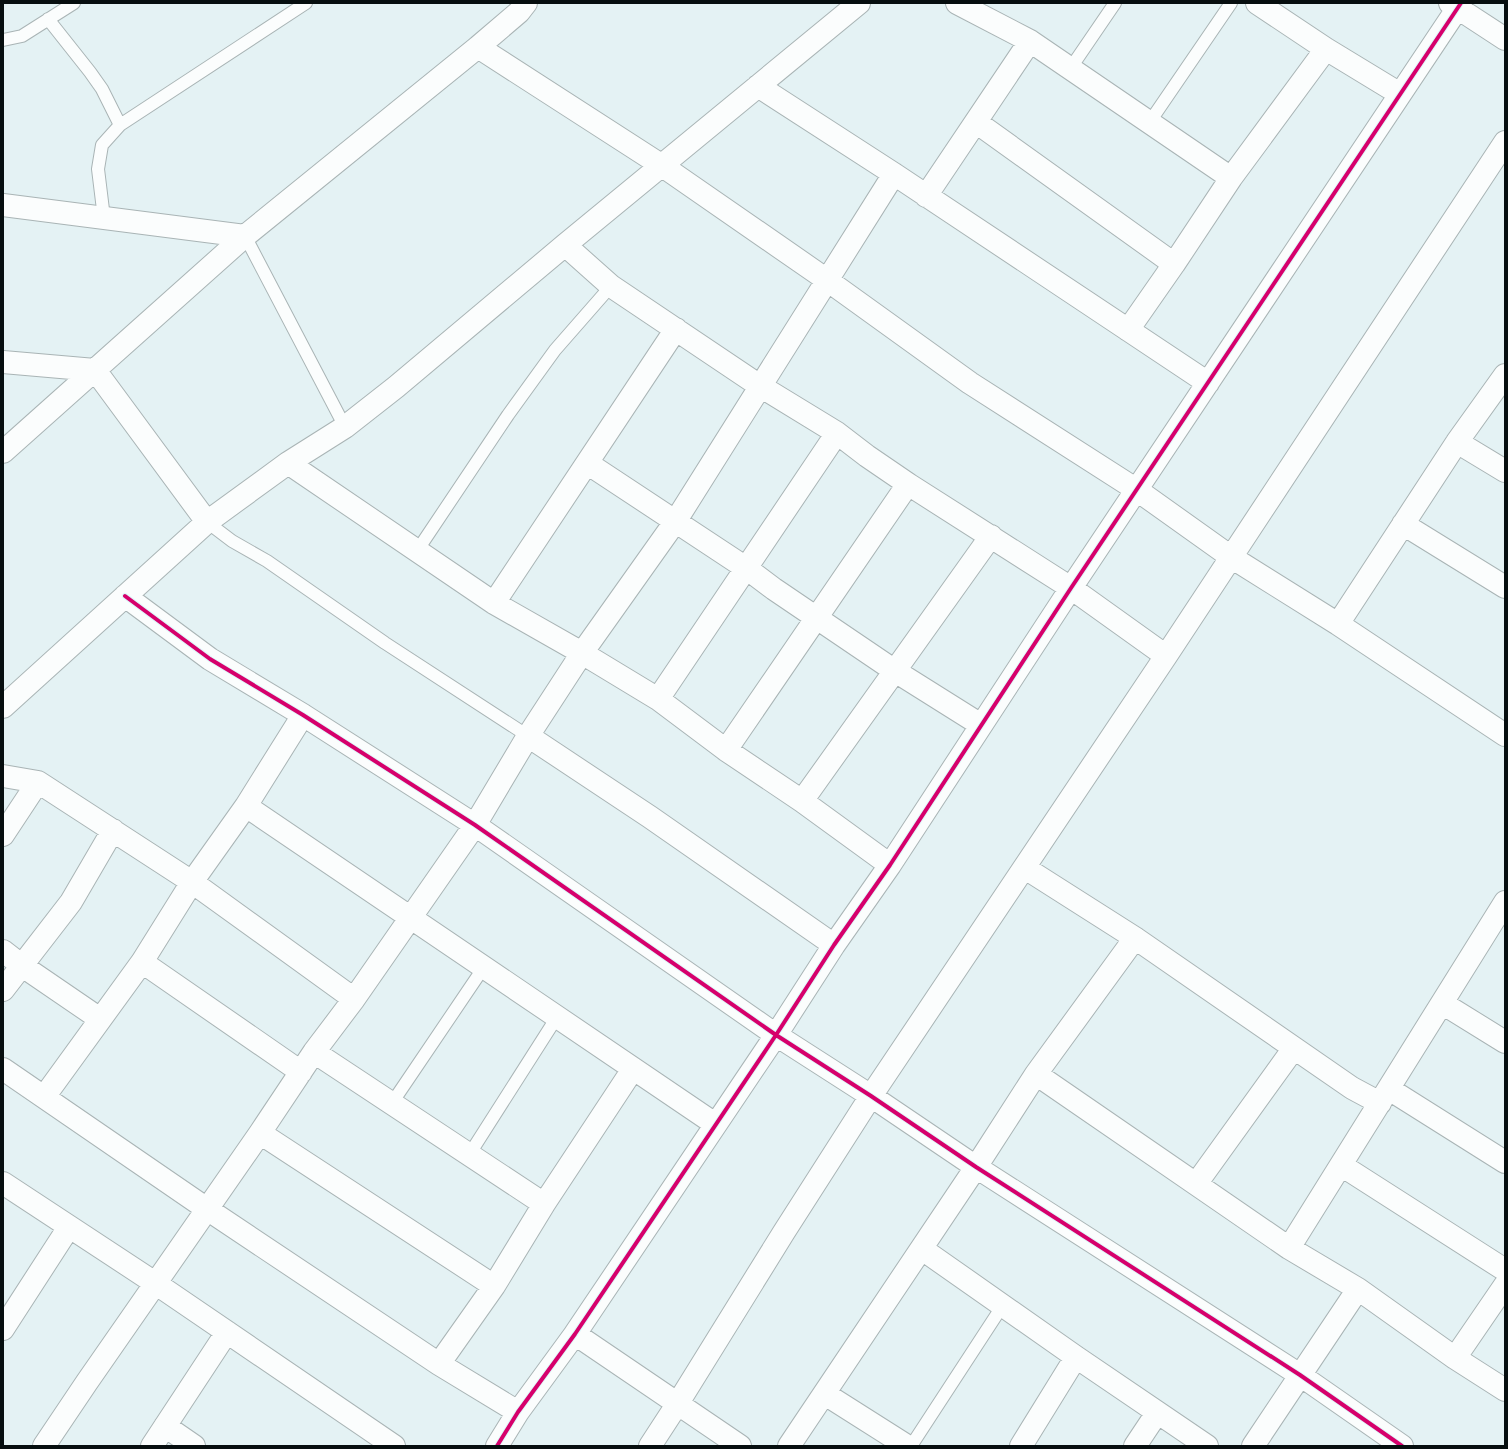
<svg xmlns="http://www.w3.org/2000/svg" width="1508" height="1449" font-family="'IBM Plex Serif',serif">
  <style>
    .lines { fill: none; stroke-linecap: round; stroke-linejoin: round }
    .service-casing { stroke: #a9b4b5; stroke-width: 14 }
    .minor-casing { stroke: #a9b4b5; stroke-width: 24 }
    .service { stroke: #fbfdfd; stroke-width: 12 }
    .minor { stroke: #fbfdfd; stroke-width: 22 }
    .cycleway-casing { stroke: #def8fa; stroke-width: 6 }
    .cycleway { stroke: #d6006c; stroke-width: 4 }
  </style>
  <rect width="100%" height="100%" fill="#e4f2f4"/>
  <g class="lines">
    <defs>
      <path id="service" d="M48,19L90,72L102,89L120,125
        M3,40L22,36L74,3
        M1070,69L1115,3
        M1149,123L1231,3
        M104,218L98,169L102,145L120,125L306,3
        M245,236L345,427
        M207,522L232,541L267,561L385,643L528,736
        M417,551L508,415L555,350L611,286
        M392,1103L484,967
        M469,1155L557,1017
        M911,1446L1003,1305"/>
      <path id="minor" d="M957,3L1030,41L1231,178
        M1257,3L1326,49L1400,94
        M1450,3L1505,39
        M478,47L661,165L827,280L970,383L1137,490L1231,557L1338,624L1505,735
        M758,86L894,174L1208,383
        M976,122L1174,264
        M926,196L1030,41
        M3,205L245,236
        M565,245L611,286L760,386L837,433L867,456L908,484L1071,588L1166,656
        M1128,330L1174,264L1231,178L1326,49
        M3,362L95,370L207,522
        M1457,442L1505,471
        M3,452L245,236L478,47L519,12L526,3
        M288,463L494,603L582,653L658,699L726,750L802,801L890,865
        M587,463L746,568L774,589L895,671L981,725
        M1403,524L1505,587
        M125,596L210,659L303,715L475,825L776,1035L871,1096L976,1167L1300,1375L1402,1446
        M494,603L676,329
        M1338,624L1457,442L1505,375
        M658,699L837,433
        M3,707L207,522L288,463L345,427L396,387L565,245L859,3
        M528,736L650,817L834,945
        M726,750L908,484
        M3,776L38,782L192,882L354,999
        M802,801L991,536
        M246,806L715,1124
        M3,835L38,782
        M1025,868L1135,938L1352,1088L1380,1103
        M3,951L21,965L100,1019
        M142,962L301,1072
        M3,990L71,902L113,830
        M1442,1003L1505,1042
        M314,1052L544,1204
        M3,1069L207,1209L439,1364L518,1412
        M1036,1074L1289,1248L1358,1289L1455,1358L1505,1390
        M1389,1089L1505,1162
        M44,1097L142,962L192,882L246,806L303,715
        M260,1133L494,1286
        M1341,1165L1505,1270
        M3,1183L155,1283L394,1446
        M1196,1184L1294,1048
        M1289,1248L1505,902
        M922,1249L1076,1357L1207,1446
        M3,1329L69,1227
        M575,1334L740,1446
        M1455,1358L1505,1285
        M439,1364L494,1286L544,1204L633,1069
        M825,1394L907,1446
        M165,1426L194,1446
        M44,1446L87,1382L260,1133L314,1052L354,999L475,825L528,736L582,653L675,522L894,174
        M152,1446L227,1332
        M497,1446L518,1412L575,1334L776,1035L834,945L890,865L1071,588L1461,3
        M650,1446L678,1403L784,1232L871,1096L1166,656L1505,142
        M789,1446L976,1167L1036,1074L1135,938
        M1021,1446L1076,1357
        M1135,1446L1157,1413
        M1253,1446L1358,1289"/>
    </defs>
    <!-- service casing -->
    <use href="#service" class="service-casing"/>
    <!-- minor casing -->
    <use href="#minor" class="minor-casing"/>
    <!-- service -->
    <use href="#service" class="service"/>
    <!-- minor -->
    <use href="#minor" class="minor"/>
    <defs>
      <path id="cycleway" d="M125,596L210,659L303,715L475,825L776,1035L871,1096L976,1167L1300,1375L1402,1446
        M497,1446L518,1412L575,1334L776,1035L834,945L890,865L1071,588L1461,3"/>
    </defs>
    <!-- cycleway casing -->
    <use href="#cycleway" class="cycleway-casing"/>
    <!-- cycleway -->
    <use href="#cycleway" class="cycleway"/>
  </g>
  <!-- border -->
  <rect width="1508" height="1449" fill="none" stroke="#060e0f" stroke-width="8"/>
</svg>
